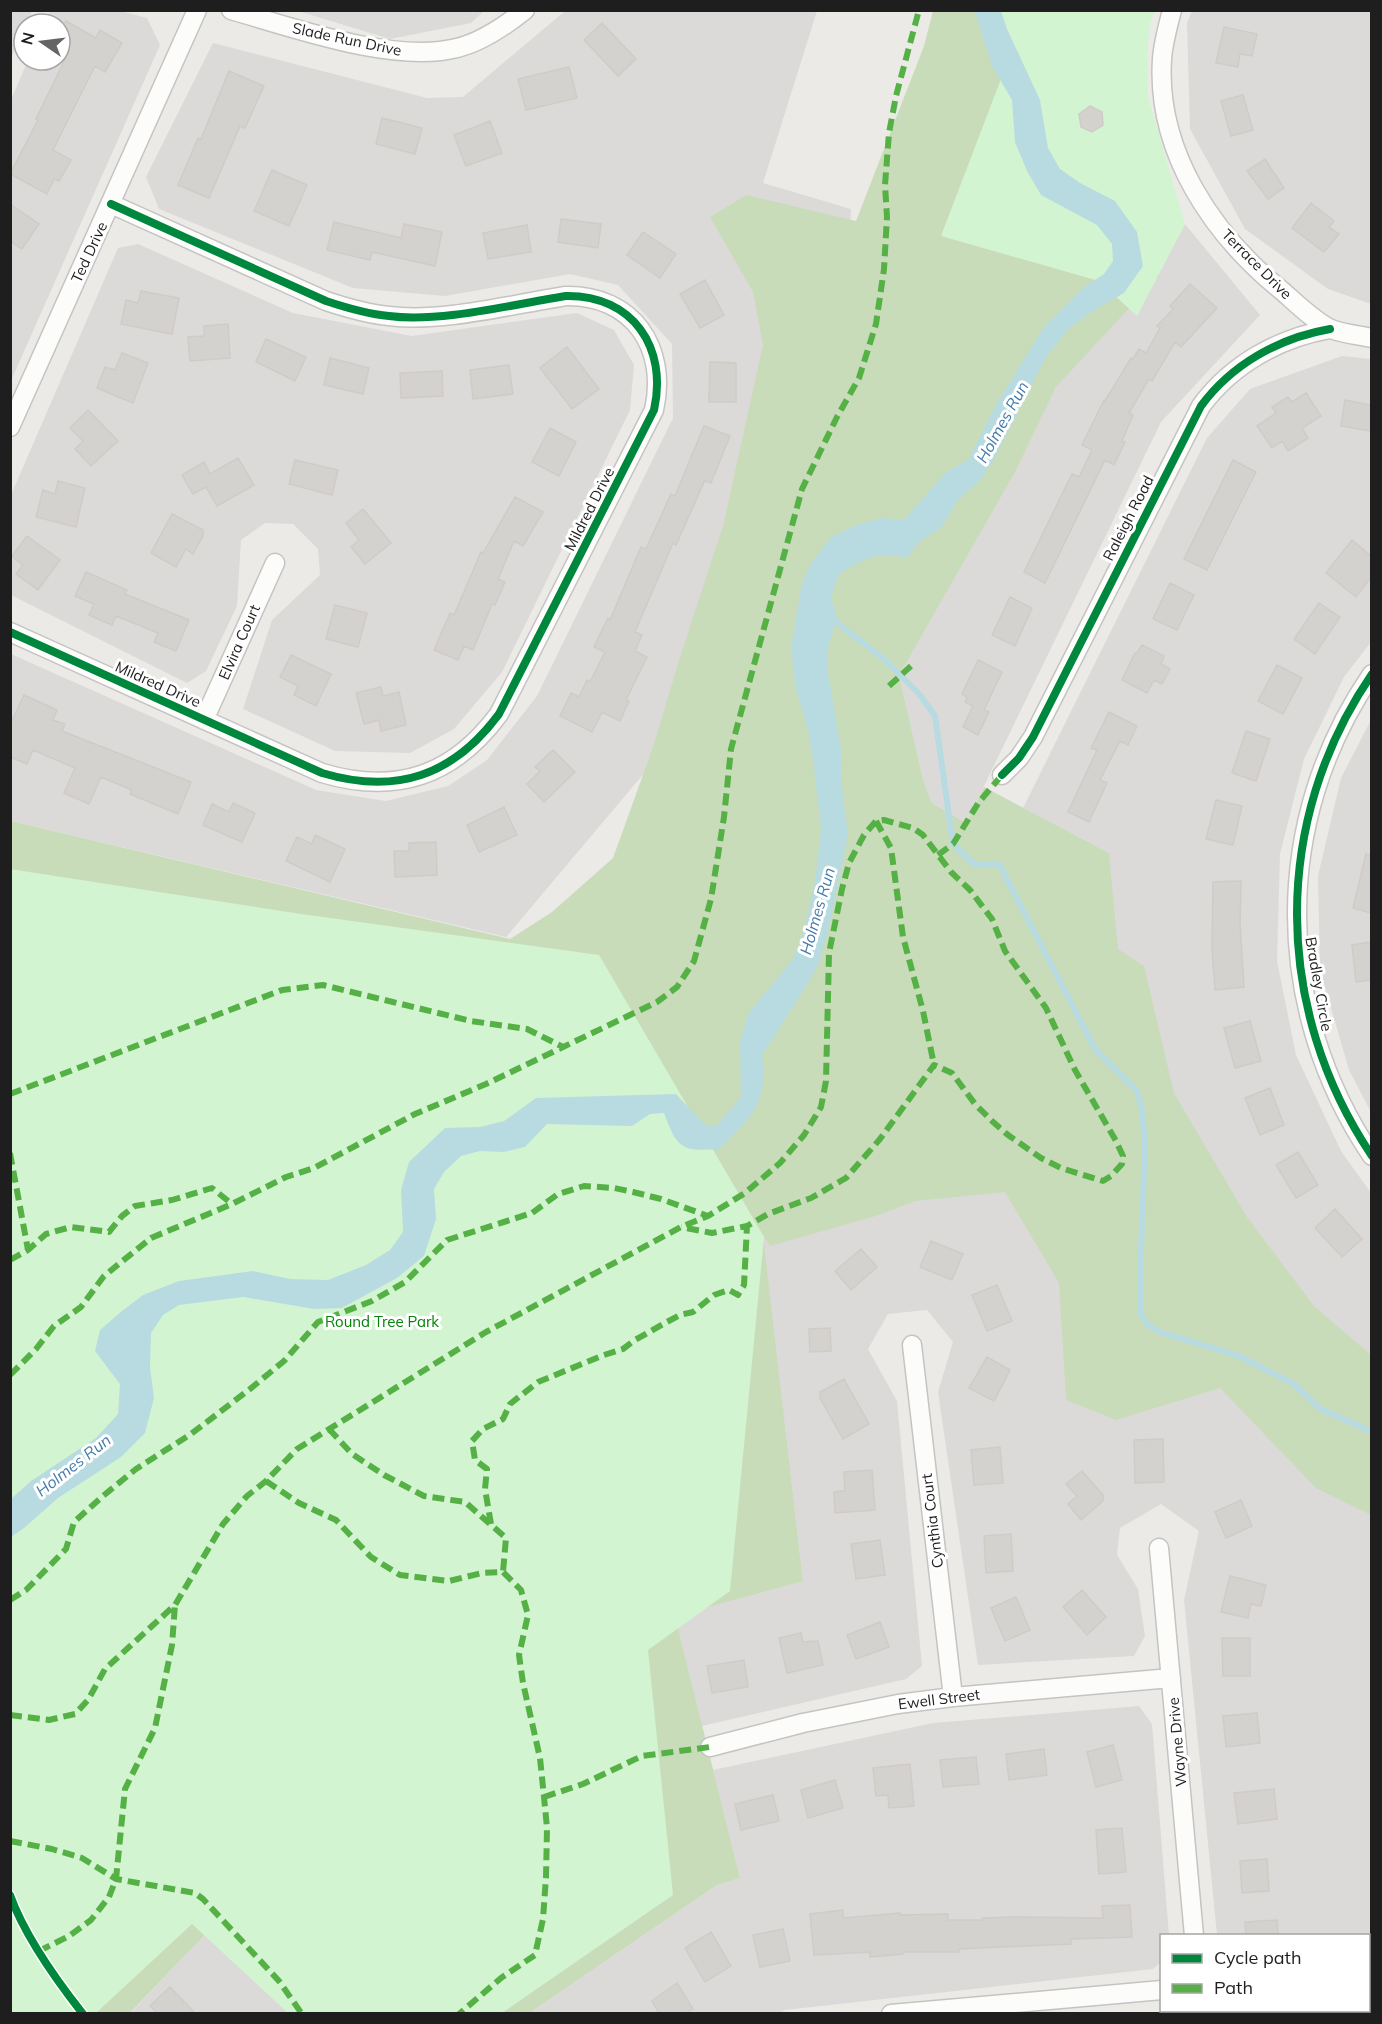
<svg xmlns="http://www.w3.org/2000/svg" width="1382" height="2024" font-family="Mulish,sans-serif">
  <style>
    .residential { fill: #dbdad8 }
    .forest { fill: #c8dcba }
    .park { fill: #d3f4d1 }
    .water { fill: #b8dbe1 }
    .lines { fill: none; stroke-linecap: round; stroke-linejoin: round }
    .stream { stroke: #b8dbe1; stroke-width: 6 }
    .building { fill: #d4d2cf; stroke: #d0cbc7; stroke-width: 1.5 }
    .street-casing { stroke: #c5c4c2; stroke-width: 21 }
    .street { stroke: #fcfcfb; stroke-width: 18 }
    .quiet { stroke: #55b145; stroke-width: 6; stroke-dasharray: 12 6; stroke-linecap: butt }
    .cycleway-casing { stroke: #fff; stroke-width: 11 }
    .cycleway { stroke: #00873e; stroke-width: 8 }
    .labels { text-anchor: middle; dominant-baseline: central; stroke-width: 6; stroke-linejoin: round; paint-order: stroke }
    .street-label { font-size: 15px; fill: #1e1e1e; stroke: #fff }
    .park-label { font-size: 15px; fill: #07810b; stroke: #fff }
    .water-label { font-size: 16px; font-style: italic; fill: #437ba9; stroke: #fff }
  </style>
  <rect width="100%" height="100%" fill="#eceae6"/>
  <!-- residential -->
  <path class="residential" d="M11,10L32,11L26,24H24V28L11,58Z
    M50,11H120L147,18L160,45L10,383L11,100L28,60H60V24H44Z
    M298,11L484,10V11L471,23L390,39Z
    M565,11H817L763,183L851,209L843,380L646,771L506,937L11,821V654L316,790L386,801L448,786L487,760L537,696L673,418L672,344L618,285L570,274L445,296L353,288L159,209L146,177L213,43L427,98L463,97Z
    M1192,11H1371V304L1328,289L1245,229L1190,129L1187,23Z
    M1185,224L1260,315L1161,422L966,823L932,803L924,783L899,675L1099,281L1137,315Z
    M138,244L293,313L412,336L577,313L614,330L634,365L630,410L502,672L454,729L410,753L335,751L243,709L272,620L320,575L318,549L293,524L265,523L241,540L237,606L206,671L187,683L11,595V495L118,248Z
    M1342,356L1371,359V642L1344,677L1304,759L1280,854L1277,961L1296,1055L1341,1151L1371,1193V2013H1225V2011L1368,2010V1936L1217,1935L1184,1600L1199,1531L1161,1504L1120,1528L1117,1555L1138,1589L1145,1636L1134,1656L978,1665L938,1392L953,1342L927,1310L888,1314L868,1349L897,1401L922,1666L906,1679L702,1726L675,1616L803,1580L760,1215L1109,853L1023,808L1207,438L1250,389Z
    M1371,720V1112L1349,1070L1320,970L1318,876L1341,778Z
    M1139,1706L1152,1724L1169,1935L1162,1936L1161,1962L1153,1969L785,2010L779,2013L528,2014L717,1885L740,1878L713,1770L933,1723Z
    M212,1926L293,2014H130Z"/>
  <!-- forest -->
  <path class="forest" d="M933,11H1001L1007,29L1032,84L1157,230L1159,276L1056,387L1015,472L899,675L924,783L932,803L966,823L984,787L1109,853L1118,949L1144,966L1174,1093L1247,1217L1314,1306L1371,1355V1515L1316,1488L1220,1388L1116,1420L1066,1400L1059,1283L1005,1192L915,1201L876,1216L770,1246L763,1235L803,1581L675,1616L740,1878L717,1885L528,2014L293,2013L212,1927L130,2013H11V821L510,939L552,912L613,858L653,747L681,654L723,526L763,345L753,292L710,217L746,195L856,221L924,46Z"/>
  <!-- park -->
  <path class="park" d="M1001,11H1155L1150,24L1148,42V97L1185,224L1137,316L1099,281L941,236L1014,45Z
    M10,869L301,914L599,955L764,1237L730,1591L648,1650L673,1895L502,2013H288L192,1924L96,2013H11Z"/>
  <!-- water -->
  <path class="water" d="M975,11H1001L1007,29L1040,100L1048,148L1060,169L1080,183L1115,201L1137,232L1143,266L1124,293L1093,311L1068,329L1044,360L994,459L980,480L958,500L941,528L920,541L907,558C875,551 866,558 839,574L831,597L837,618L828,647V673L841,749L842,787L848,835L828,931L818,965L803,991L762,1055C768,1104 752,1116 719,1149C681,1152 677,1148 664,1113L650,1114L632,1126L547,1124L525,1147L504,1152L480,1151L461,1156L444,1172L434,1189L436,1219L424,1256L397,1278L342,1308L314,1309L243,1297L179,1305L163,1315L151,1333L150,1367L154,1398L145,1433L121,1457L58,1498L24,1528L11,1537V1499L31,1481L96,1438L118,1414L120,1384L95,1351L100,1330L122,1311L143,1295L179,1281L253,1271L290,1279L328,1280L366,1265L390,1250L403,1232L401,1190L409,1162L445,1128L480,1127L504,1121L536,1098L676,1094L705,1125H717L741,1097L740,1043L748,1014L794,958L802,937L815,883L821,829L813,760L808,730L796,689L791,648L802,583L810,565L831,537L859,524L883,518L904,520L946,472L968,460L997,403L1044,327L1083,288L1104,274L1113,261L1112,244L1097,225L1041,195L1027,171L1015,142L1012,100L992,66Z"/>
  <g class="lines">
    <!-- stream -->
    <path class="stream" d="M831,618L884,659L920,695L935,716L953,844L974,864H999L1095,1049L1137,1091L1142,1110L1145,1144L1140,1276V1313L1148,1325L1160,1332L1239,1356L1294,1384L1319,1408L1372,1432"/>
  </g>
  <!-- building -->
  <path class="building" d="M66,21L96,38L100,30L122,43L105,72L95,66L53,150L71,160L59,181L54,179L47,194L10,174L38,120L36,119L69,51L60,46V31Z
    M602,23L636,59L618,76L584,40Z
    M1224,27L1257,34L1252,56L1240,54L1238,67L1216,63Z
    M569,67L577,98L526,110L518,79Z
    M229,71L264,86L245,128L240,126L209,198L178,185L198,138L201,139Z
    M1243,95L1253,130L1231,136L1221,101Z
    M1090,106L1102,112L1103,125L1092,132L1081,127L1079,114Z
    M382,118L422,128L415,154L376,144Z
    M490,121L502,153L466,166L454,135Z
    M1265,159L1284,188L1268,199L1247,171Z
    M272,170L307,185L289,226L254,211Z
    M1311,203L1334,221L1329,227L1339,234L1324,252L1292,228Z
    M10,204L39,224L22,249L10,241Z
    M561,219L601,224L598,248L558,242Z
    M334,222L401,238L404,224L442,232L435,266L372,252L370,260L327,250Z
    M527,225L531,252L488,259L483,233Z
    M643,232L676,254L660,278L627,255Z
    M705,280L724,315L700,328L680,294Z
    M1190,284L1217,308L1181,347L1175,342L1152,381L1149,379L1129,413L1133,415L1122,441L1125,442L1114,465L1105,460L1045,583L1024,572L1072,474L1079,477L1092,450L1082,445L1104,400L1105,401L1131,358L1133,359L1139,349L1146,353L1160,328L1157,326L1173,309L1170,306Z
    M141,291L179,298L172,334L121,324L126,300L138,303Z
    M228,324L230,358L190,361L188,337L204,336V326Z
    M266,339L306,357L295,381L256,362Z
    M567,347L599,389L572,409L540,368Z
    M122,353L148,363L133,403L97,388L105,367L115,370Z
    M330,358L369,368L363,394L324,385Z
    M710,362L736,363V402H709Z
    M509,365L513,394L473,399L470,370Z
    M442,371L443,396L401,398L400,373Z
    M1306,393L1321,416L1302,428L1308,438L1288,451L1282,441L1272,448L1257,426L1276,413L1272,407L1288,397L1292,402Z
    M1345,400L1371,405V431L1341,426Z
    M88,410L118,441L91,466L75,449L83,441L70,428Z
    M704,426L730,436L711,483L705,480L676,545L673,543L635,632L642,635L635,651L647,657L626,700L629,701L620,721L602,712L592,732L560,716L571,693L579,697L587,680L590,682L605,652L594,647L608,618L610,620L641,547L646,549L671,494L675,496Z
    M550,428L576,442L559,476L532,462Z
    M238,458L254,485L217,506L206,487L193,494L182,475L204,462L210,474Z
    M295,460L338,470L332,495L289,484Z
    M1233,460L1256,472L1207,570L1184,559Z
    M58,481L85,488L76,527L36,517L43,490L55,494Z
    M515,497L543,512L523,546L514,541L498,579L505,582L495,605L492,604L473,650L464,646L458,660L434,650L450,613L454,615L481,552L483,553Z
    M363,509L391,543L365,564L351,547L359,540L346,523Z
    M172,514L203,530V536L193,554L186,549L176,567L151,553Z
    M27,536L60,560L38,590L16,574L23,565L12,556Z
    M1352,540L1371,556V577L1356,597L1326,573Z
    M86,572L127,590L125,594L189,620L176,651L154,642L158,633L116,616L112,625L89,615L94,604L75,596Z
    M1170,583L1194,595L1177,630L1153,619Z
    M1010,597L1032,608L1015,646L992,635Z
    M1319,603L1340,617L1315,654L1294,639Z
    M335,605L367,613L358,647L326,639Z
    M1142,645L1164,656L1161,664L1170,669L1162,684L1154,680L1147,693L1122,680L1135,653H1137Z
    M291,655L331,674L316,706L294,695L298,686L280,677Z
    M978,660L1002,672L984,710L989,712L978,735L963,727L973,706L965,702L967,697L962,694Z
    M1277,665L1302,678L1283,714L1258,701Z
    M381,687L383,696L399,692L406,725L381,731L379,720L364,724L356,693Z
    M24,695L57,710L53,720L65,724L62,731L191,782L178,814L130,794L132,790L101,777L89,804L64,793L75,768L33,750L27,764L10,757V725Z
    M1109,712L1137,726L1128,745L1120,741L1100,780L1107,783L1089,822L1068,812L1097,750L1091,748Z
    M1246,731L1270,739L1256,781L1232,773Z
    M553,750L575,772L544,802L527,784L540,771L535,767Z
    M1216,800L1242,806L1233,845L1206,839Z
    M233,803L255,813L242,842L203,825L212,804L229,812Z
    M504,807L517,835L479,852L467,825Z
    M315,835L345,849L330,882L286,861L297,837L312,844Z
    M436,842L437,875L395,877L394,851H409V843Z
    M1366,854L1371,855V913L1353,908Z
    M1241,881L1240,924L1244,987L1215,990L1212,949L1213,882Z
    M1371,942V980L1356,982L1352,945Z
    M1250,1021L1261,1061L1235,1068L1224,1028Z
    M1270,1088L1284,1125L1260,1135L1245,1098Z
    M1298,1152L1318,1185L1296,1198L1276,1165Z
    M1335,1209L1362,1239L1342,1257L1315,1228Z
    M931,1241L963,1254L952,1280L920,1267Z
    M861,1249L877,1267L851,1290L835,1271Z
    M997,1285L1012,1321L987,1331L972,1295Z
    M830,1328L831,1351L810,1352L809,1329Z
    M987,1357L1010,1370L994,1401L969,1388Z
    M844,1379L869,1424L843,1439L820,1398V1392Z
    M1163,1439L1164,1482L1135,1483L1134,1440Z
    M1000,1447L1003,1483L974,1485L971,1450Z
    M872,1470L875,1510L835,1513L834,1492L845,1491L844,1472Z
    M1082,1471L1103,1495V1501L1081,1520L1068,1504L1077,1496L1066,1484Z
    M1241,1500L1252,1526L1226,1538L1215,1512Z
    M1011,1534L1013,1571L986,1573L984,1536Z
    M880,1540L885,1575L856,1579L851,1544Z
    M1230,1576L1266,1585L1261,1606L1251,1604L1248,1618L1221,1612Z
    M1082,1590L1106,1617L1087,1635L1063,1607Z
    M1016,1597L1030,1630L1005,1641L991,1608Z
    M880,1622L889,1647L856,1659L847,1635Z
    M801,1633L803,1642L818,1641L823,1665L787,1673L779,1638Z
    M1222,1638H1250V1676H1223Z
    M744,1660L748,1687L712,1693L707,1666Z
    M1257,1713L1260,1743L1226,1747L1223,1716Z
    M1113,1745L1122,1780L1096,1787L1087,1752Z
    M1044,1749L1047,1775L1009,1780L1006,1754Z
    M976,1757L979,1784L943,1787L940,1760Z
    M910,1764L914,1806L889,1808L888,1795L876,1796L873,1768Z
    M835,1780L843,1808L808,1818L801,1790Z
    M1274,1789L1277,1819L1238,1824L1234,1793Z
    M773,1795L779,1821L741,1830L735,1804Z
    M1122,1828L1126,1872L1099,1874L1096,1830Z
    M1267,1859L1269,1891L1242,1893L1240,1861Z
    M1130,1905L1132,1937L1071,1939V1944L959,1949V1952H903V1954L870,1957V1952L814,1955L810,1914L843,1910V1918L900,1913V1915L948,1914V1920H983V1918L1013,1917L1103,1918L1102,1906Z
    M1277,1920L1278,1935H1246L1245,1922Z
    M783,1929L790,1961L760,1967L753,1935Z
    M711,1932L731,1966L705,1982L685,1948Z
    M677,1983L693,2009L685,2013H659L652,2001Z
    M170,1987L195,2013H157L150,2006Z"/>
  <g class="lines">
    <defs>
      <path id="street" d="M231,10C294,28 394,64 457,48C482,42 505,26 525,10
        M1172,10C1168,26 1163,43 1162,59C1156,151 1212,234 1281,290C1295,302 1315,322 1331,329C1344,334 1359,335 1372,338
        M10,427L197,10
        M10,632L322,773C396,795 453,776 499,714L654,410C668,348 633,295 566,296C514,304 440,323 389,316C367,314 347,308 326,301L111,204
        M1372,674C1271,821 1273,1009 1372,1156
        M204,720L275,563
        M1002,775L1019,758L1033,737L1201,406C1232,364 1279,338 1330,329
        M912,1345L953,1697
        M1159,1548L1194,1936
        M710,1747L803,1723L898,1704L953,1697L1171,1678
        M1200,2010L1201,2014
        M891,2014L1162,1990"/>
    </defs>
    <!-- street casing -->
    <use href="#street" class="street-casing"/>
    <!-- street -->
    <use href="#street" class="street"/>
    <!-- quiet -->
    <path class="quiet" d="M889,686L911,666
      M876,821L891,848L903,937L923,1011L934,1065
      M938,855L953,844L979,802L1002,775
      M10,1094L282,990L323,985L471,1021L527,1029L563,1047
      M10,1153L28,1250
      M10,1260L28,1250L46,1234L71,1227L109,1232L122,1216L135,1206L172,1200L212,1188L232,1204
      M10,1375L36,1349L54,1326L81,1307L104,1276L151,1238L232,1204L286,1177L314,1168L415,1114L486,1084L657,1002L677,987L694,961L711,899L724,817L731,749L802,489L837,417L859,378L876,324L884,269L887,217L885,185L889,133L896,96L919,10
      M329,1429L352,1454L384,1475L424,1496L465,1502L506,1538L503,1572
      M266,1481L299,1503L336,1520L371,1557L400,1575L449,1581L482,1573L503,1572L521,1590L528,1615L519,1655L523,1683L540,1758L544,1797L547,1828L546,1877L543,1919L535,1955L501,1978L459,2014
      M491,1524L485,1489L487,1469L475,1460L472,1441L483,1429L503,1419L510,1404L538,1382L604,1355L623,1349L635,1340L665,1323L680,1315L693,1312L714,1295L729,1290L738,1295L744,1285L747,1226
      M10,1600L26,1590L66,1549L74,1522L103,1496L136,1469L191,1434L250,1389L284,1361L318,1322L372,1301L405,1282L447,1240L532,1213L558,1194L584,1186L614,1188L633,1192L661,1199L708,1216
      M10,1715L49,1720L75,1714L88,1700L105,1669L175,1605L223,1524L247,1496L266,1481L297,1449L486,1332L681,1227L708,1216L745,1193L780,1163L804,1135L821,1107L826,1081L829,953L842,889L849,863L864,835L876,821L884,820L913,828L923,835L951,872L970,890L992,919L1005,951L1046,1008L1075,1070L1116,1141L1123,1156L1122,1164L1111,1176L1103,1181L1061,1168L1041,1158L1008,1135L992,1121L975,1104L952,1073L934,1065L880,1139L846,1178L811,1198L768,1214L747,1226L712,1233L681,1227
      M544,1797L583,1784L642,1756L710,1747
      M10,1841L52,1849L82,1858L116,1879L195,1893L203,1899L279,1981L302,2014
      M39,1951L69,1936L91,1920L109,1897L116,1879L125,1789L155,1728L172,1645L175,1605"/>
    <defs>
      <path id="cycleway" d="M10,632L322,773C396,795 453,776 499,714L654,410C668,348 633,295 566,296C514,304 440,323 389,316C367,314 347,308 326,301L111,204
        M1372,674C1271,821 1273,1009 1372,1156
        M1002,775L1019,758L1033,737L1201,406C1232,364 1279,338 1330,329
        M10,1895C24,1934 57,1981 83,2014"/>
    </defs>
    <!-- cycleway casing -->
    <use href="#cycleway" class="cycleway-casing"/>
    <!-- cycleway -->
    <use href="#cycleway" class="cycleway"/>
  </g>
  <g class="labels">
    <!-- street labels -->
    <g class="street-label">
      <text transform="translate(347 39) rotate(12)">Slade Run Drive</text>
      <text transform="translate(89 252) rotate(-65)">Ted Drive</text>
      <text transform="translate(1257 264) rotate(45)">Terrace Drive</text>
      <text transform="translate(589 509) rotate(-63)">Mildred Drive</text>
      <text transform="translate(1128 518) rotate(-63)">Raleigh Road</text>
      <text transform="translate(239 642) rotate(-66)">Elvira Court</text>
      <text transform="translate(158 684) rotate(24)">Mildred Drive</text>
      <text transform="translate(1319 984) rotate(80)">Bradley Circle</text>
      <text transform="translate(932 1521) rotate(-97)">Cynthia Court</text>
      <text transform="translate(939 1699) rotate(-7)">Ewell Street</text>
      <text transform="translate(1177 1742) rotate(-95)">Wayne Drive</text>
    </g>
    <!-- park labels -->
    <g class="park-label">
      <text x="382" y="1321">Round Tree Park</text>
    </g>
    <!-- water labels -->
    <g class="water-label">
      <text transform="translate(1002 422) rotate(-61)">Holmes Run</text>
      <text transform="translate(817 911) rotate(-74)">Holmes Run</text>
      <text transform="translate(73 1465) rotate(-38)">Holmes Run</text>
    </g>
  </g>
  <!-- border -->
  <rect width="1382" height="2024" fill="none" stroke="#1e1e1e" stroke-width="24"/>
  <!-- legend -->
  <rect x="1160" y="1934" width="210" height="78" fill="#ffffff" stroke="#a5a5a5" stroke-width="1.5"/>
  <rect x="1172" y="1954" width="30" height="9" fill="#00873e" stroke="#a5a5a5" stroke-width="1.5"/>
  <text x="1214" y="1964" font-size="18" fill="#1e1e1e">Cycle path</text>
  <rect x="1172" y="1984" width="30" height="9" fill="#55b145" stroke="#a5a5a5" stroke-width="1.5"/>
  <text x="1214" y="1994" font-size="18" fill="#1e1e1e">Path</text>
  <!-- north arrow -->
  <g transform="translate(42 42) rotate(284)"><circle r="28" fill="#ffffff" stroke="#a5a5a5" stroke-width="1.5"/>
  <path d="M0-4.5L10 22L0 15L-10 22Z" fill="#666564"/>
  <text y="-9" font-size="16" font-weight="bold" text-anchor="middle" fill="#1e1e1e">N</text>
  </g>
</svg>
